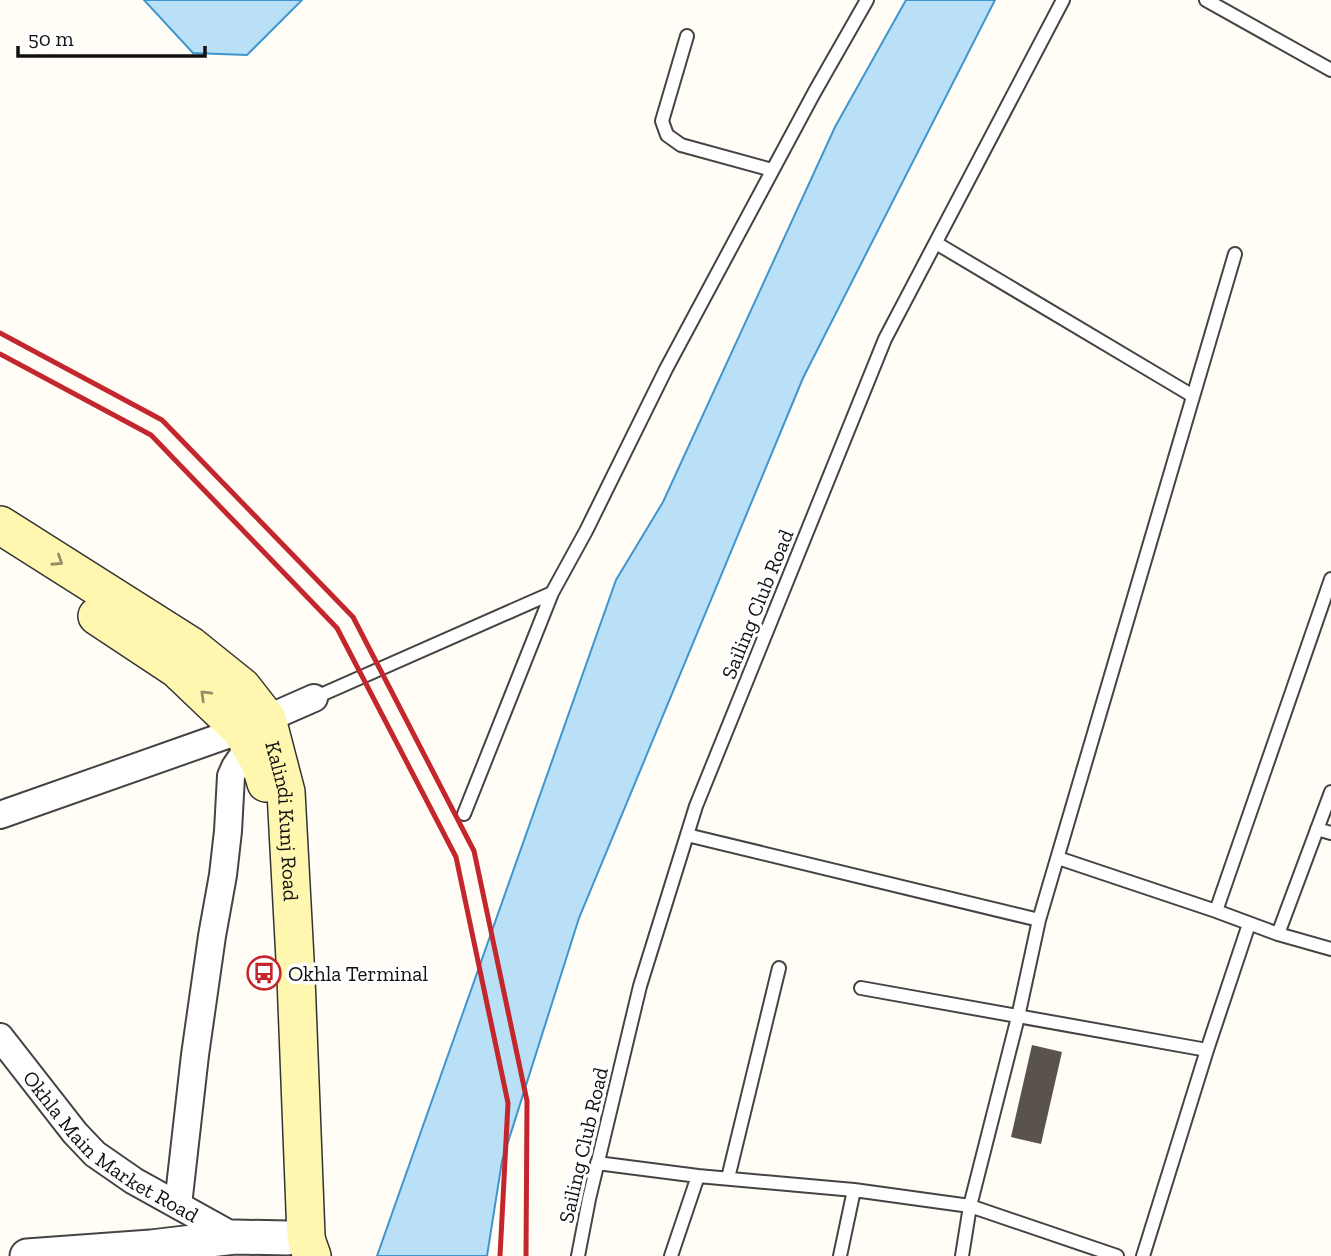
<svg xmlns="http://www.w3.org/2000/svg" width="1331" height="1256" font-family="'Zilla Slab',serif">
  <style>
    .water { fill: #b9e0f7; stroke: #3f96cf; stroke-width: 2 }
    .building { fill: #5a524d }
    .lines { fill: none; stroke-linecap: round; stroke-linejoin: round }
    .service-casing { stroke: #444; stroke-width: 16 }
    .minor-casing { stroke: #444; stroke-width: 30 }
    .tertiary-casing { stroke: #444; stroke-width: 37 }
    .secondary-casing { stroke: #333; stroke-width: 40 }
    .service { stroke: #fff; stroke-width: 12 }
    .minor { stroke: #fff; stroke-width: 26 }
    .tertiary { stroke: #fff; stroke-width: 33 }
    .secondary { stroke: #fff6b0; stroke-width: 37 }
    .rail { stroke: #c4262e; stroke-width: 5 }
    .oneway { stroke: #948f68 }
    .labels { text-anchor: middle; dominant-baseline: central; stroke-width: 7; stroke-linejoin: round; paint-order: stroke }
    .street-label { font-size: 21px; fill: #111; stroke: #fff }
    .poi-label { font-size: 21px; fill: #111; stroke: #fff; text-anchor: start }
  </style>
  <rect width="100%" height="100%" fill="#fffdf5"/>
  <!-- water -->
  <path class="water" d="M144,0H302L247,55L193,53Z
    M906,0H995L803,378L579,918L502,1161L487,1256H377L616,580L663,502L835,127Z"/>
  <!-- building -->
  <path class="building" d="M1032,1045L1062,1052L1041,1144L1011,1137Z"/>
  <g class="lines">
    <defs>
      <path id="service" d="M1206,0L1331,70
        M687,36L662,121L667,135L681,145L772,170
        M936,243L1193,396
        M314,698L552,593
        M464,814L552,593L586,531L666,369L814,93L867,0
        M1317,829L1331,833
        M687,835L1039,920
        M1058,858L1216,911L1278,934L1331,949
        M1216,911L1331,579
        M1278,934L1331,792
        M861,988L1207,1050
        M597,1163L698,1176L854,1190L970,1206L1117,1256
        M728,1178L779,968
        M578,1256L589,1199L640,986L696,806L885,339L1063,0
        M671,1256L698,1176
        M840,1256L854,1190
        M962,1256L970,1206L1018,1017L1039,920L1235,254
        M1143,1256L1207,1050L1249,924"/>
      <g id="minor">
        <path d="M0,815L241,730L314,698"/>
        <path id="s1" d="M0,1037L75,1133L95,1154L134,1181L235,1237"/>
        <path d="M178,1205L195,1055L212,936L223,875L228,831L231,776L235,767L250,745"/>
      </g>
      <path id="tertiary" d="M27,1256L151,1247L235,1237L288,1238"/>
      <g id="secondary">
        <path id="s2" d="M0,525L191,646L242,687L267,719L286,792L296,978L306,1236L307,1242L312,1256"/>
        <path d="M97,616L177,669L241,730L260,763L266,783"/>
      </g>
    </defs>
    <!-- service casing -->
    <use href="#service" class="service-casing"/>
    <!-- minor casing -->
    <use href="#minor" class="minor-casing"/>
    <!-- tertiary casing -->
    <use href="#tertiary" class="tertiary-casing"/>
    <!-- secondary casing -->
    <use href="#secondary" class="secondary-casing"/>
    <!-- service -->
    <use href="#service" class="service"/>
    <!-- minor -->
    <use href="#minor" class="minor"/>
    <!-- tertiary -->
    <use href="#tertiary" class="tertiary"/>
    <!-- secondary -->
    <use href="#secondary" class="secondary"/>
    <!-- rail -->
    <path class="rail" d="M0,333L162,420L353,617L474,851L527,1101L526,1256
      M0,354L151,435L337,628L456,857L508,1103L500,1256"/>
  </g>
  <!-- one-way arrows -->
  <defs><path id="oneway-chevron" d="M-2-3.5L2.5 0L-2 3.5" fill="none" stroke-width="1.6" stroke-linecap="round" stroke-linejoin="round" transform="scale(1.75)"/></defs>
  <g class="oneway">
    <use href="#oneway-chevron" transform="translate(58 561) rotate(33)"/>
    <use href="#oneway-chevron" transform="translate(205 695) rotate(-136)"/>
  </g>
  <!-- icons -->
  <defs>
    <symbol id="bus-ring" viewBox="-11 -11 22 22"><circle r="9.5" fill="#fff" stroke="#c4262e" stroke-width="1.5"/><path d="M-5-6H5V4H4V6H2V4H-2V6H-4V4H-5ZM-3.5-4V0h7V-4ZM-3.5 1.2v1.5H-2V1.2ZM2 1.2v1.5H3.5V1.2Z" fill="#c4262e"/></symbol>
  </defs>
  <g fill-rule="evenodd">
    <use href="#bus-ring" x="245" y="954" width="38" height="38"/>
  </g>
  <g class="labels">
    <!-- street labels -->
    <g class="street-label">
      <text transform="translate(757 604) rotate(-68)">Sailing Club Road</text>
      <text stroke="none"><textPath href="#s2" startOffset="436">Kalindi Kunj Road</textPath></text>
      <text stroke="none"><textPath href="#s1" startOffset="158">Okhla Main Market Road</textPath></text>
      <text transform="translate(583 1145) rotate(-77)">Sailing Club Road</text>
    </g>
    <!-- poi labels -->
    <g class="poi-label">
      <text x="288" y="973">Okhla Terminal</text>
    </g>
  </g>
  <!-- scale -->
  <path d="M18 46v10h187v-10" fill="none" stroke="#111111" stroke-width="3.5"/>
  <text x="28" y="46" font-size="21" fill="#111111" stroke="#ffffff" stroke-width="5" paint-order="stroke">50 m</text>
</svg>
